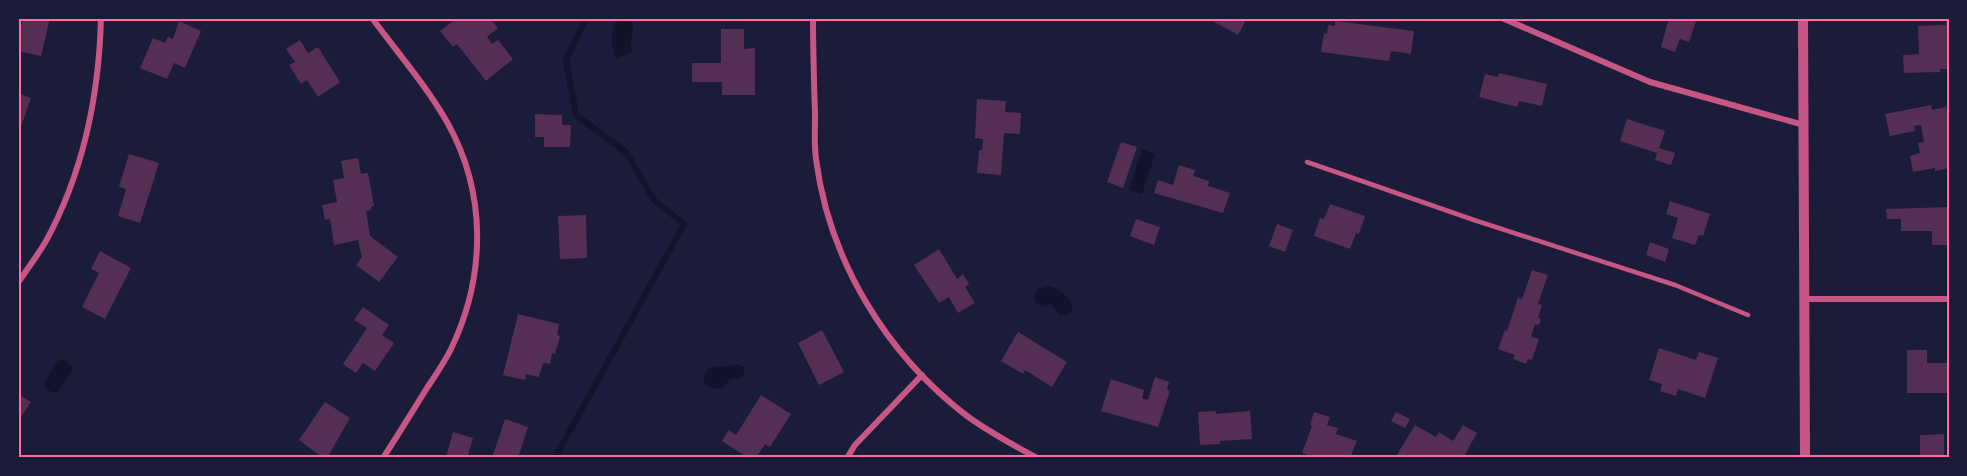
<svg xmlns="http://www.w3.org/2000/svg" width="1967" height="476" font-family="'Source Sans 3',sans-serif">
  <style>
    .water { fill: #12122b }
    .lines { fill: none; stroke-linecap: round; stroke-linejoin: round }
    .stream { stroke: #12122b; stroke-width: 6 }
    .building { fill: #542f53 }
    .service { stroke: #c65784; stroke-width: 4.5 }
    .minor { stroke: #c65784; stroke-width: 6 }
    .tertiary { stroke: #c65784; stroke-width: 10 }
    .neatline { fill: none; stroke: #ff6b9d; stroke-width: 2 }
  </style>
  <rect width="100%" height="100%" fill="#1b1b3a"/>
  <!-- water -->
  <path class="water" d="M617,18H624L633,22C634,33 629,41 632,52L616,59C611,45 610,32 617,18Z
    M1142,149L1155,154L1142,194L1129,190Z
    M1050,286C1059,289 1070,297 1073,308L1068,315H1060L1051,304L1042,307L1035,302L1034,297L1038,289Z
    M64,360L72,366V371L58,392L53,393L45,388L44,383L58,361Z
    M737,364L744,367V374L741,378L730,379L722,388L713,389L703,382L707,369C718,364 727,368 737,364Z"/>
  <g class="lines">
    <!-- stream -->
    <path class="stream" d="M555,458L684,224L654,200L626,152L576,115L566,60L586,18"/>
  </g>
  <!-- building -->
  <path class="building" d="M23,18H50L41,56L18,51V39Z
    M457,18H489L498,28L487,37L492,44L498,40L513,59L486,81L457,44L453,47L440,31Z
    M1207,18H1247L1238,35Z
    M1669,18H1697L1689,42L1680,39L1675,52L1661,47Z
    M1946,18H1949V69H1940V72L1904,73L1903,55L1919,54L1918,26L1946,25Z
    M179,21L201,31L185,68L174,63L167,79L140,68L153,38L165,43L168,37L173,39Z
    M1335,21L1414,31L1411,54L1391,51L1389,61L1321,52L1324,33L1327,34L1328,25L1335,26Z
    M721,29H744V49L755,48V95H722V82H692V63H721Z
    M300,40L308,53L318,47L340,82L318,97L307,80L301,84L289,65L295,62L286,49Z
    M1499,73L1547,84L1542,106L1519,101L1517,107L1479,97L1485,74L1498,77Z
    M18,93L31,98L18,135Z
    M977,99L1006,101L1005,112L1021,113L1020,134L1004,133L1001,175L977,173L979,150H982L983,139L975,138Z
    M1931,105L1932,110L1946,107L1949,122V168L1935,171V168L1913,172L1910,156L1920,153L1918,143L1924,142L1921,125L1914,126L1915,131L1890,136L1885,114Z
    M535,114L562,115V125H571L570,147H544V137H535Z
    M1627,119L1665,131L1659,148L1675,153L1671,165L1655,160L1657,153L1620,141Z
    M1121,142L1137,147L1123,188L1107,182Z
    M129,154L159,163L140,223L118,216L126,189L119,187Z
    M358,158L361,174L368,173L374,206L371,207V210L366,211L370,236L398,257L379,282L356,265L362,257L358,240L334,245L330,219L325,220L322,205L337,202L333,180L344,178L341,161Z
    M1179,165L1195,170L1193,176L1209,181L1208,186L1230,193L1223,213L1154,193L1158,180L1173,185Z
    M1670,201L1710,214L1703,236L1699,235L1695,245L1672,238L1678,218L1666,214Z
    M1330,204L1365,216L1359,234L1356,233L1350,249L1314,236L1320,218L1324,219Z
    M1949,207V245H1932V231H1901V219H1887L1886,209Z
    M586,215L587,258L560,259L558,216Z
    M1136,219L1160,227L1154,245L1130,236Z
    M1277,224L1293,230L1285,252L1269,246Z
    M1650,242L1669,249L1665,262L1646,255Z
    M939,249L957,279L963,274L969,284L965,287L975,303L958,313L949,297L939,303L914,265Z
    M100,251L131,268L105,319L82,307L99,273L91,269Z
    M1532,270L1548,275L1538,304L1542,305L1538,318L1541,319L1539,325L1535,324L1531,337L1539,339L1532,360L1528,359L1526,364L1513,359L1515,355L1498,349L1505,330L1507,331L1518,298L1522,299Z
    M363,307L389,325L382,335L394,343L375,371L363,363L356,373L343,364L367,328L354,320Z
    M518,314L559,324L557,335L560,336L555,354L552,353L550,364L543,363L539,377L526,374L525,380L503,375Z
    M822,330L844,372L819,385L798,343Z
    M1018,332L1067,362L1052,387L1025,370L1023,374L1001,361Z
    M1659,348L1696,360L1699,352L1718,358L1705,398L1678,389L1676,396L1660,391L1662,384L1649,380Z
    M1907,350H1927V363H1949V393H1907Z
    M1155,377L1169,382L1167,390L1170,391L1158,427L1101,411L1111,379L1144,390L1142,398L1148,400Z
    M18,394L31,402L18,421Z
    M761,395L791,414L770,447L765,444L756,458H748L722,441L729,430L736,435Z
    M325,402L350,418L327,458H323L299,440Z
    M1216,411V414L1250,411L1252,439L1220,441V444L1200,445L1198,412Z
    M1314,412L1330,417L1327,425L1338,428L1336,434L1357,441L1350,458H1316L1302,453L1312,426L1310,425Z
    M1396,412L1410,419L1405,428L1391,421Z
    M505,419L528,427L518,458H492Z
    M1415,425L1436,437L1439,432L1453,441L1463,425L1477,433L1463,458H1395Z
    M453,432L473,438L467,458L446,457Z
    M1944,434V458H1920V435Z"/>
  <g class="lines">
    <!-- service -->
    <path class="service" d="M1307,162L1474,220L1675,285L1748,315"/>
    <!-- minor -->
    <path class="minor" d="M372,18C397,52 426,85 447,122C487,193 486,276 451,349C444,363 435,376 427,388C412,412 398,435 383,458
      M813,18C813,50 814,82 815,114C815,129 814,144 816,159C829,260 886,354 967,416C989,432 1013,445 1037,458
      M1502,18L1650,82L1804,125
      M18,283C27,269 38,255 46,241C83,173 99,94 101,18
      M1804,299H1949
      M847,458L855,445L922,375"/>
    <!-- tertiary -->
    <path class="tertiary" d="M1803,18L1805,458"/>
  </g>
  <!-- border -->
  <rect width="1967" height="476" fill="none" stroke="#1b1b3a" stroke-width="39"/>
  <rect x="20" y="20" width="1928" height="436" class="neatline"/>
</svg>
